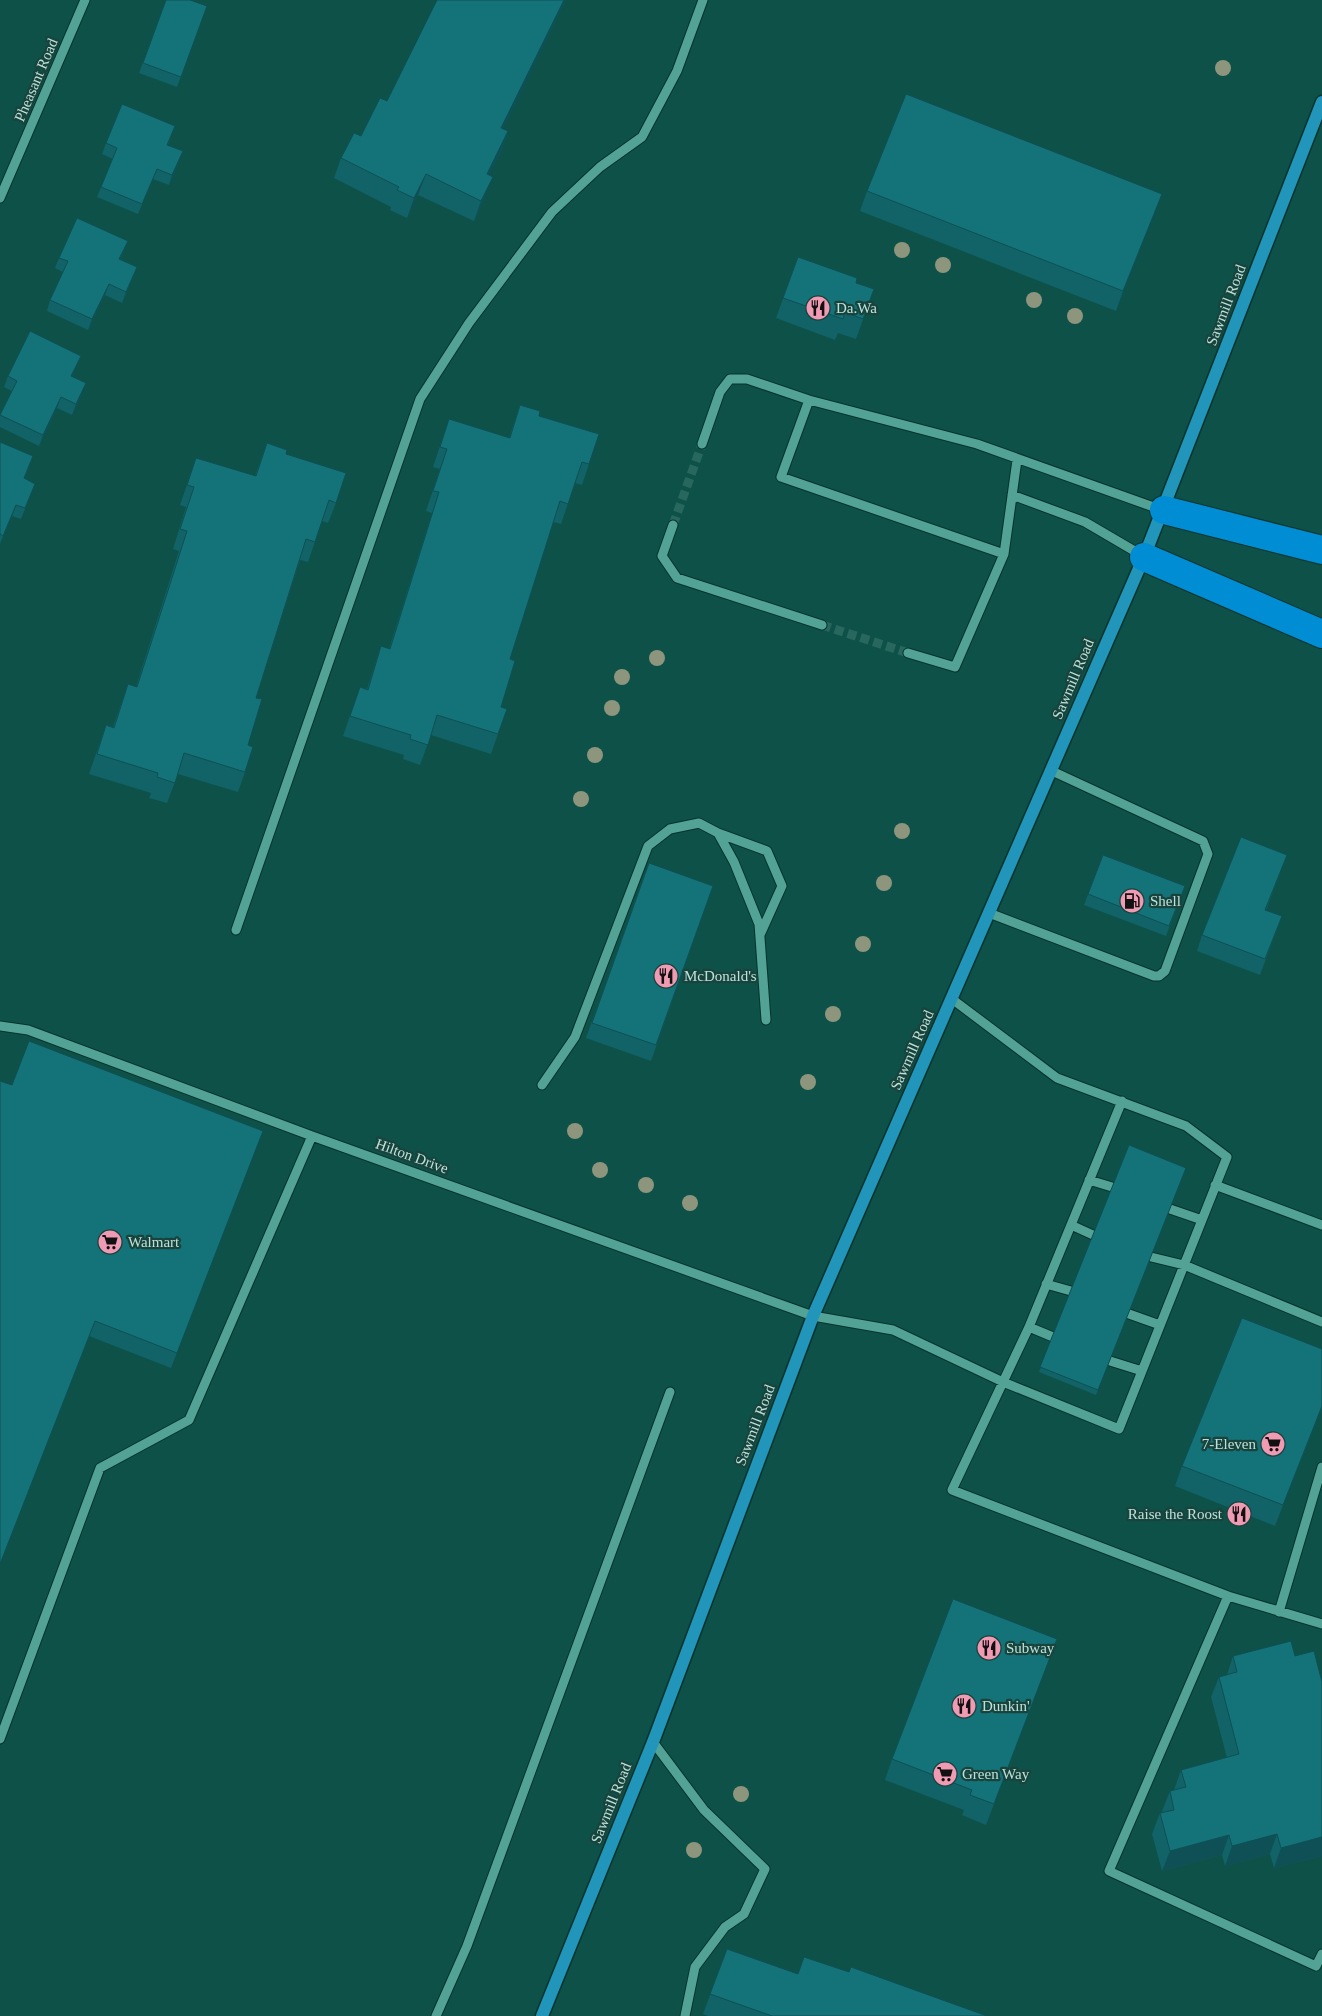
<svg xmlns="http://www.w3.org/2000/svg" width="1322" height="2016" font-family="'Times New Roman',serif">
  <style>
    .lines { fill: none; stroke-linecap: round; stroke-linejoin: round }
    .minor-tunnel { stroke: #28675e; stroke-width: 9; stroke-dasharray: 9 4.5; stroke-linecap: butt }
    .minor-casing { stroke: #06342d; stroke-width: 11 }
    .major-casing { stroke: #06342d; stroke-width: 15 }
    .highway-casing { stroke: #06342d; stroke-width: 30 }
    .minor { stroke: #52a295; stroke-width: 9 }
    .major { stroke: #2195ba; stroke-width: 12 }
    .highway { stroke: #008dd3; stroke-width: 28 }
    .tree { fill: #8e957d }
    .wall { fill: #116368 }
    .shaded-wall { fill: #0e5055 }
    .building { fill: #147379; stroke: #0e5055 }
    .labels { text-anchor: middle; dominant-baseline: central; stroke-width: 4.5; stroke-linejoin: round; paint-order: stroke }
    .street-label { font-size: 15px; fill: #bce1d9; stroke: #19433d }
    .poi-label { font-size: 15px; fill: #bce1d9; stroke: #19433d; text-anchor: start }
  </style>
  <rect width="100%" height="100%" fill="#0e5148"/>
  <g class="lines">
    <!-- minor-tunnel -->
    <path class="minor-tunnel" d="M673,525L702,444
      M822,625L908,653"/>
    <defs>
      <path id="minor" d="M0,198L85,0
        M809,400L781,477L1004,554
        M702,444L720,392L730,379H747L809,400L977,444L1162,510
        M1012,495L1085,522L1143,556
        M673,525L662,556L677,578L822,625
        M908,653L955,667L1004,554L1017,460
        M718,833L767,851L782,886L760,935
        M989,913L1154,976H1159L1165,971L1208,854L1203,841L1052,771
        M236,930L420,399L469,323L552,212L600,167L642,137L677,71L703,0
        M952,999L1057,1078L1186,1126L1227,1157L1119,1429L1003,1382L1029,1327L1122,1101
        M0,1026L28,1030L312,1136L813,1316L893,1330L1003,1382L952,1490L1228,1596L1322,1624
        M542,1085L575,1037L648,846L670,829L699,823L718,833L734,862L759,924L766,1020
        M1089,1180L1112,1187
        M1215,1185L1322,1225
        M1170,1209L1202,1220
        M1071,1225L1093,1235
        M1151,1257L1184,1265L1322,1322
        M1046,1284L1071,1291
        M1129,1314L1160,1325
        M1029,1327L1053,1337
        M1110,1361L1142,1371
        M1228,1596L1109,1871L1316,1966L1322,1954
        M1279,1612L1322,1467
        M0,1739L100,1468L189,1420L312,1136
        M653,1742L704,1810L765,1869L744,1914L725,1927L695,1967L685,2016
        M436,2016L467,1946L670,1392"/>
      <path id="major" d="M542,2016L653,1742L813,1316L1144,557L1322,102"/>
      <path id="highway" d="M1164,510L1322,550
        M1144,557L1322,634"/>
    </defs>
    <!-- minor casing -->
    <use href="#minor" class="minor-casing"/>
    <!-- major casing -->
    <use href="#major" class="major-casing"/>
    <!-- highway casing -->
    <use href="#highway" class="highway-casing"/>
    <!-- minor -->
    <use href="#minor" class="minor"/>
    <!-- major -->
    <use href="#major" class="major"/>
    <!-- highway -->
    <use href="#highway" class="highway"/>
  </g>
  <!-- trees -->
  <g class="tree">
    <circle cx="1223" cy="68" r="8"/>
    <circle cx="902" cy="250" r="8"/>
    <circle cx="943" cy="265" r="8"/>
    <circle cx="1034" cy="300" r="8"/>
    <circle cx="1075" cy="316" r="8"/>
    <circle cx="657" cy="658" r="8"/>
    <circle cx="622" cy="677" r="8"/>
    <circle cx="612" cy="708" r="8"/>
    <circle cx="595" cy="755" r="8"/>
    <circle cx="581" cy="799" r="8"/>
    <circle cx="902" cy="831" r="8"/>
    <circle cx="884" cy="883" r="8"/>
    <circle cx="863" cy="944" r="8"/>
    <circle cx="833" cy="1014" r="8"/>
    <circle cx="808" cy="1082" r="8"/>
    <circle cx="575" cy="1131" r="8"/>
    <circle cx="600" cy="1170" r="8"/>
    <circle cx="646" cy="1185" r="8"/>
    <circle cx="690" cy="1203" r="8"/>
    <circle cx="741" cy="1794" r="8"/>
    <circle cx="694" cy="1850" r="8"/>
  </g>
  <!-- wall -->
  <path class="wall" d="M166,0L207,6L177,87L139,73Z
    M437,0H566L503,129L508,131L501,152L489,175L485,197L474,221L418,195L407,218L390,210L391,207L334,178L341,158L361,136L387,101Z
    M171,136L168,145L179,162L169,185L153,179L138,214L97,197L113,159L102,154L106,143Z
    M867,191L1162,194L1116,311L860,211Z
    M124,252L120,260L137,267L133,278L122,303L105,295L88,330L47,311L50,300L63,272L55,268L59,258Z
    M798,257L856,283L874,289L856,339L838,333L835,340L776,318Z
    M81,356L72,377L82,394L72,415L57,408L39,446L0,427V415L12,391L4,387L8,376Z
    M520,405L539,416L589,464L582,485L575,483L561,524L553,522L510,659L501,707L498,734L491,754L431,735L420,765L403,759L404,755L343,736L360,687L367,689L381,646L389,649L432,513L426,511L440,469L433,467L449,419L509,438Z
    M0,442L29,467L24,479L35,484L21,519L12,516L0,544Z
    M267,443L286,454L336,503L328,523L322,521L308,562L300,560L256,698L248,745L245,772L238,792L178,774L167,803L149,798L151,793L89,774L106,725L113,727L128,684L136,687L179,551L173,549L186,507L180,505L196,458L255,476Z
    M1103,855L1185,886L1166,936L1084,905Z
    M649,863L713,886L651,1061L586,1038Z
    M1281,871L1266,910L1282,916L1260,975L1197,951L1202,935Z
    M12,1085L263,1131L171,1368L89,1336Z
    M1129,1145L1186,1168L1096,1395L1039,1372Z
    M1322,1349V1408L1275,1526L1175,1486L1182,1466Z
    M1057,1639L986,1825L962,1815L964,1810L885,1780L892,1759Z
    M1233,1656L1322,1856L1274,1868L1270,1854L1225,1866L1222,1855L1162,1871L1152,1834L1160,1813H1163L1162,1811L1170,1791L1174,1790L1181,1770L1227,1758L1211,1697L1219,1677L1227,1675Z
    M727,1949L798,1974L849,1972L987,2016H708L703,2014Z"/>
  <!-- shaded-wall -->
  <path class="shaded-wall" d="M564,0H566L494,148L501,128Z
    M508,131L501,152L480,194L487,174Z
    M183,151L179,162L169,185L172,175Z
    M426,174L418,195L407,218L414,198Z
    M493,177L485,197L474,221L481,201Z
    M1162,194L1155,214L1116,311L1123,291Z
    M128,241L124,252L115,270L119,259Z
    M137,267L133,278L122,303L126,292Z
    M109,284L105,295L88,330L92,319Z
    M81,356L77,367L67,387L71,376Z
    M86,383L82,394L72,415L76,404Z
    M61,397L57,408L39,446L43,435Z
    M16,505L12,516L0,544L3,536Z
    M1322,1406V1408L1275,1526L1283,1505Z
    M1277,1834L1270,1854L1225,1866L1232,1846Z
    M1229,1835L1222,1855L1162,1871L1170,1851Z
    M1322,1837V1856L1274,1868L1281,1848Z"/>
  <!-- building -->
  <path class="building" d="M166,0H190L207,6L181,77L143,63Z
    M437,0H564L501,128L508,131L487,174L493,177L481,201L426,174L414,198L397,190L399,187L341,158L354,133L361,136L380,98L387,101Z
    M906,94L1162,194L1123,291L867,191Z
    M122,104L175,126L167,145L183,151L172,175L157,169L142,204L101,187L117,148L106,143Z
    M77,218L128,241L119,259L137,267L126,292L109,284L92,319L50,300L68,261L59,258Z
    M798,257L857,278L856,283L874,289L863,319L845,312L843,319L783,298Z
    M30,331L81,356L71,376L86,383L76,404L61,397L43,435L0,415L17,381L8,376Z
    M520,405L540,411L539,416L599,434L589,464L582,462L568,504L560,501L510,659L515,661L501,707L507,709L498,734L437,715L428,745L410,739L411,735L350,716L360,687L368,690L381,646L390,649L439,492L433,491L447,449L440,447L449,419L510,438Z
    M0,442L33,456L24,478L35,484L25,508L16,505L3,536L0,534Z
    M267,443L287,450L286,454L346,473L336,503L329,500L315,542L306,539L256,698L262,699L248,745L253,747L245,772L184,753L175,783L157,777L158,773L97,754L106,725L114,728L128,684L137,687L187,531L180,529L194,487L187,485L196,458L256,476Z
    M1241,837L1287,855L1265,910L1282,916L1265,959L1202,935Z
    M1103,855L1185,886L1169,926L1088,894Z
    M649,863L713,886L656,1045L592,1023Z
    M29,1041L263,1131L177,1353L95,1321L0,1564V1081L12,1085Z
    M1129,1145L1186,1168L1098,1390L1040,1367Z
    M1242,1318L1322,1349V1406L1283,1505L1182,1466Z
    M953,1599L1057,1639L994,1804L970,1795L972,1790L892,1759Z
    M1291,1641L1295,1656L1314,1651L1322,1682V1837L1281,1848L1277,1834L1232,1846L1229,1835L1170,1851L1160,1813L1174,1810L1170,1791L1186,1787L1181,1770L1239,1754L1219,1677L1237,1672L1233,1656Z
    M727,1949L798,1974L804,1957L849,1972L851,1967L987,2016H772L710,1994Z"/>
  <!-- icons -->
  <defs>
    <symbol id="restaurant-disc" viewBox="-11 -11 22 22"><circle r="9.5" fill="#f19ab3" stroke="#19433d"/><path d="M-5-6h1v4h1v-4h1v4h1v-4h1v5L-1.5 .5V6h-2V.5L-5-1ZM5-6V6H3V1.5H1.5Q1.5-4 5-6Z" fill="#111"/></symbol>
    <symbol id="fuel-disc" viewBox="-11 -11 22 22"><circle r="9.5" fill="#f19ab3" stroke="#19433d"/><path d="M-5.5-6h7V0h2V4h1.3V-2.5L3-4.5l.8-.8L6-3V5H2.5V1h-1V6h-7ZM-4.2-4.7v3.2H.2V-4.7Z" fill="#111"/></symbol>
    <symbol id="supermarket-disc" viewBox="-11 -11 22 22"><circle r="9.5" fill="#f19ab3" stroke="#19433d"/><path d="M-6-5.5h2.5l.6 2H6L4.5 2H-2.5L-4.4-4H-6ZM-1.5 3.2a1.3 1.3 0 1 0 .1 0ZM3 3.2a1.3 1.3 0 1 0 .1 0Z" fill="#111"/></symbol>
  </defs>
  <g fill-rule="evenodd">
    <use href="#restaurant-disc" x="804" y="294" width="28" height="28"/>
    <use href="#fuel-disc" x="1118" y="887" width="28" height="28"/>
    <use href="#restaurant-disc" x="652" y="962" width="28" height="28"/>
    <use href="#supermarket-disc" x="96" y="1228" width="28" height="28"/>
    <use href="#supermarket-disc" x="1259" y="1430" width="28" height="28"/>
    <use href="#restaurant-disc" x="1225" y="1500" width="28" height="28"/>
    <use href="#restaurant-disc" x="975" y="1634" width="28" height="28"/>
    <use href="#restaurant-disc" x="950" y="1692" width="28" height="28"/>
    <use href="#supermarket-disc" x="931" y="1760" width="28" height="28"/>
  </g>
  <g class="labels">
    <!-- street labels -->
    <g class="street-label">
      <text transform="translate(36 80) rotate(-67)">Pheasant Road</text>
      <text transform="translate(1226 305) rotate(-69)">Sawmill Road</text>
      <text transform="translate(1073 679) rotate(-67)">Sawmill Road</text>
      <text transform="translate(912 1050) rotate(-66)">Sawmill Road</text>
      <text transform="translate(412 1156) rotate(20)">Hilton Drive</text>
      <text transform="translate(755 1425) rotate(-69)">Sawmill Road</text>
      <text transform="translate(611 1803) rotate(-68)">Sawmill Road</text>
    </g>
    <!-- poi labels -->
    <g class="poi-label">
      <text x="836" y="308">Da.Wa</text>
      <text x="1150" y="901">Shell</text>
      <text x="684" y="976">McDonald's</text>
      <text x="128" y="1242">Walmart</text>
      <text x="1256" y="1444" text-anchor="end">7-Eleven</text>
      <text x="1222" y="1514" text-anchor="end">Raise the Roost</text>
      <text x="1006" y="1648">Subway</text>
      <text x="982" y="1706">Dunkin'</text>
      <text x="962" y="1774">Green Way</text>
    </g>
  </g>
</svg>
